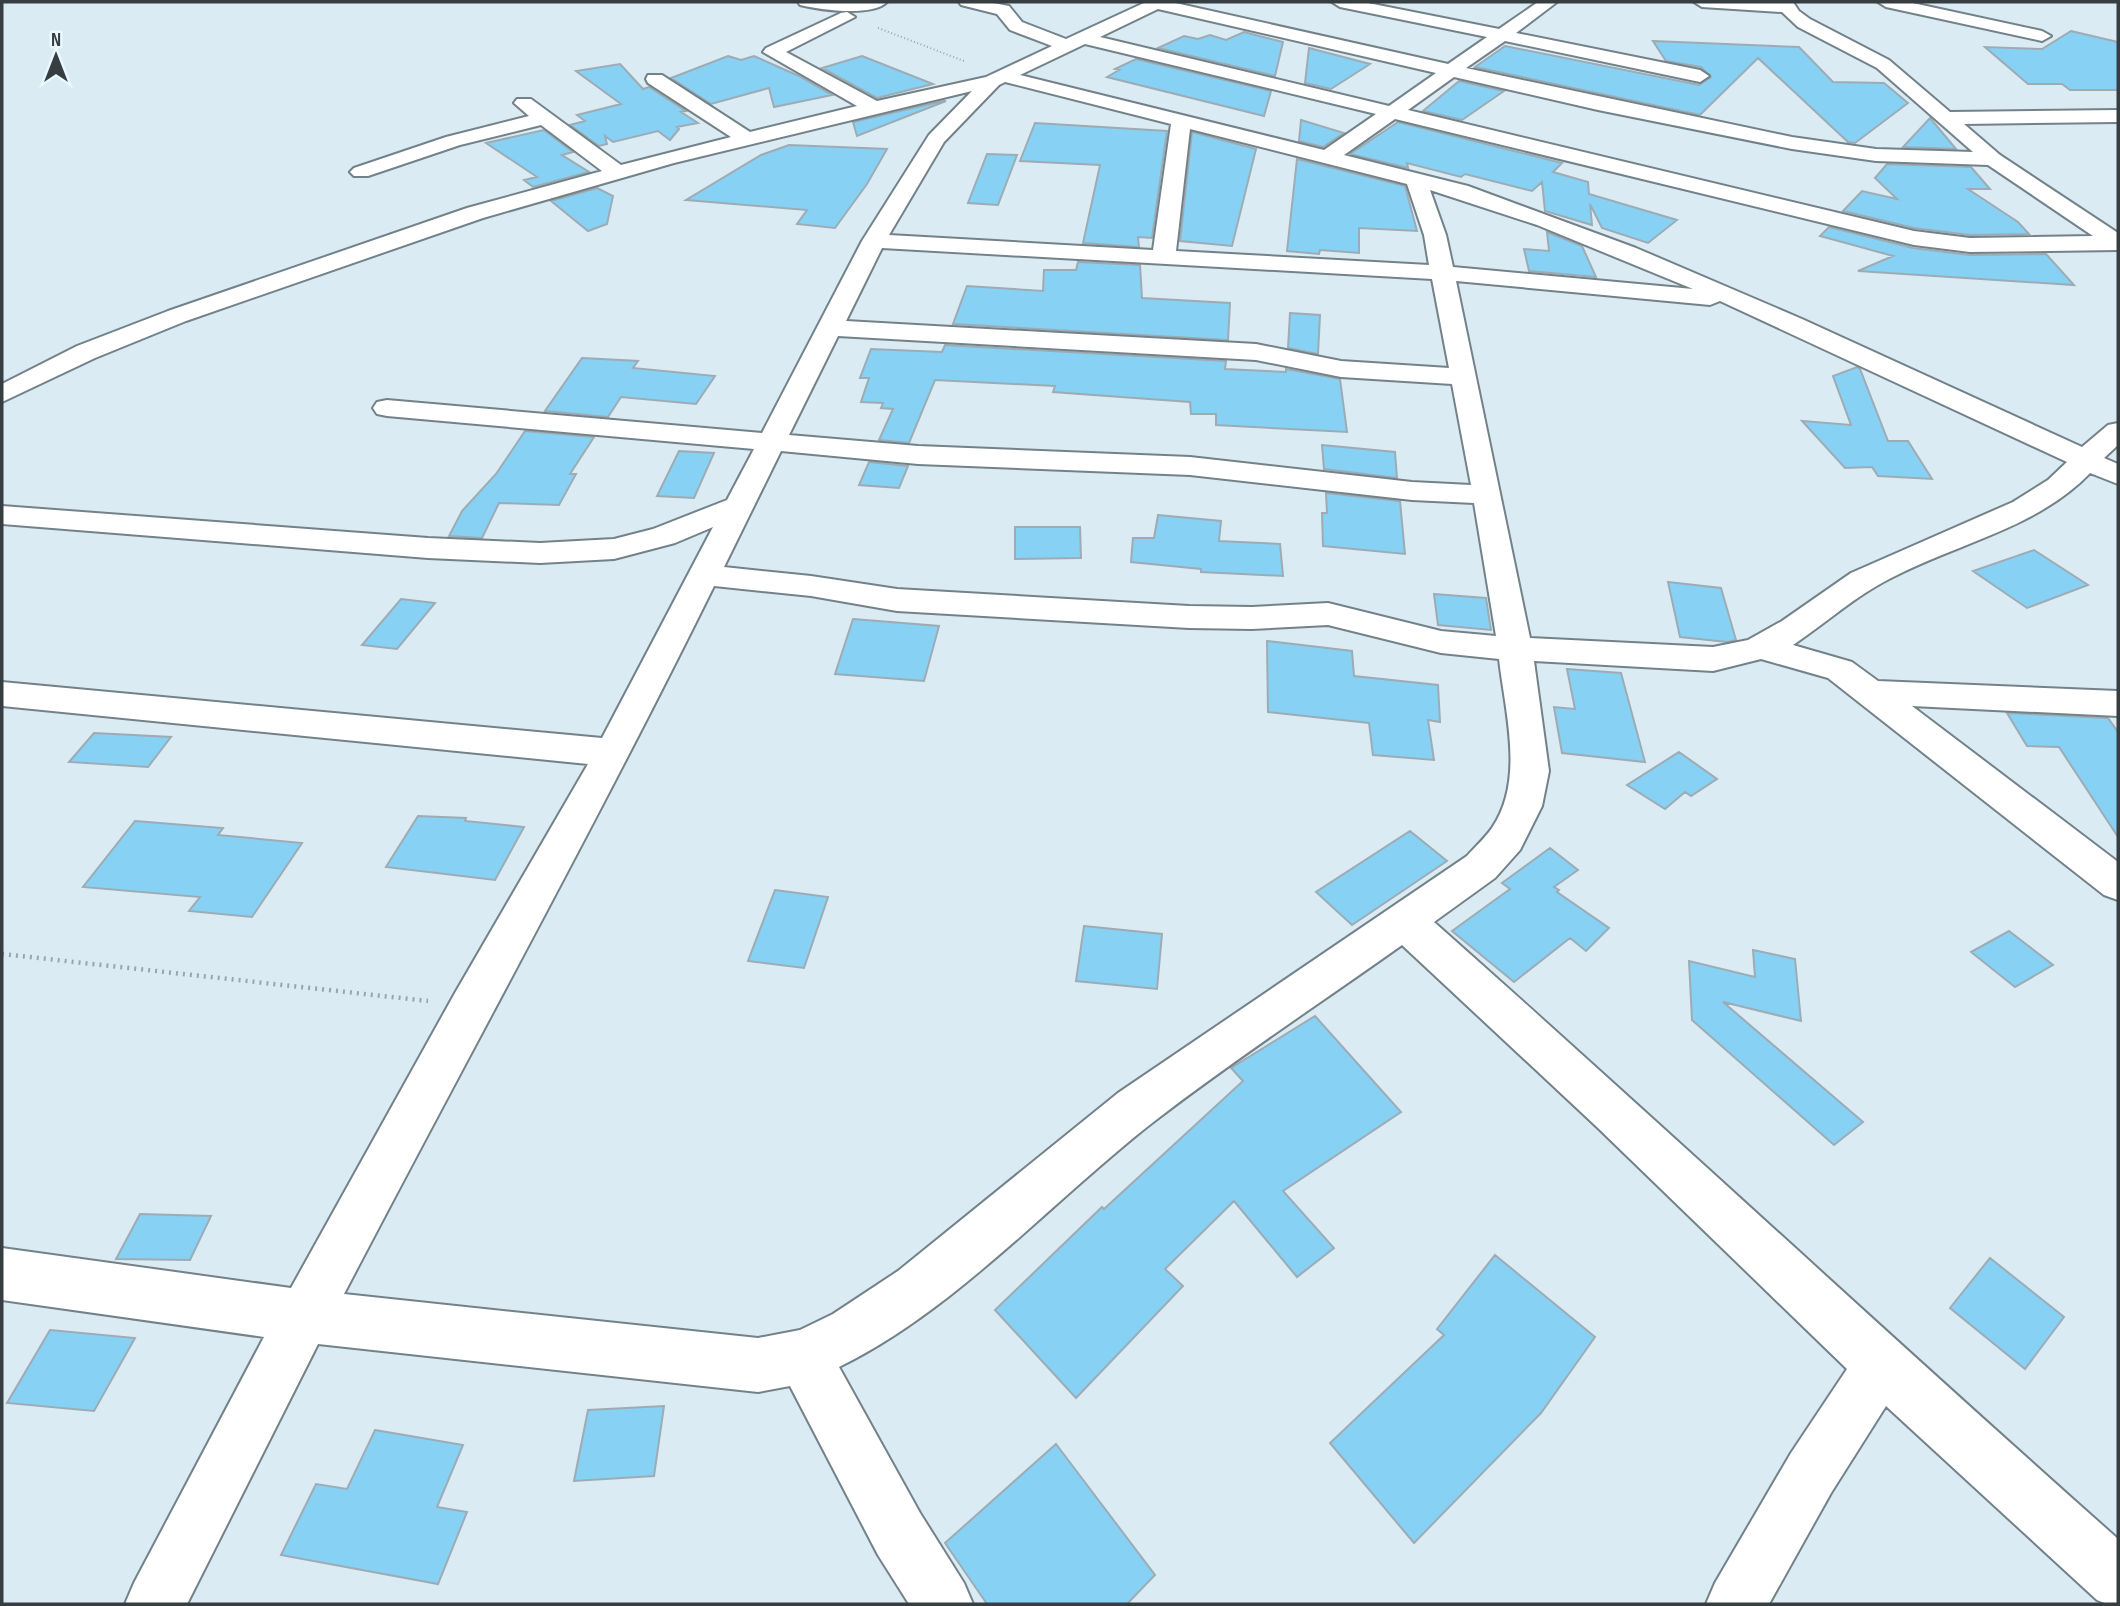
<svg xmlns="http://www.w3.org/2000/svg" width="2120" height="1606" font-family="'Sofia Sans Condensed',sans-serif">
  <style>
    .building { fill: #87d1f5; stroke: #9dacb4; stroke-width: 2 }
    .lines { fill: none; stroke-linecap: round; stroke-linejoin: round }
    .street-casing { stroke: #738289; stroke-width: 4 }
    .path-far1 { stroke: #99a5ac; stroke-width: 2; stroke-dasharray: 1 2.5; stroke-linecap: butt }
    .path { stroke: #99a5ac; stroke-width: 4.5; stroke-dasharray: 2 5; stroke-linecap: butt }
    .street { fill: #fff; fill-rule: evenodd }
  </style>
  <rect width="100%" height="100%" fill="#dbebf4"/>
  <!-- building -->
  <path class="building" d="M2071,31L2118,42V90H2070L2062,84H2028L1985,47L2042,49Z
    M1244,32L1283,42L1275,76L1158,48L1184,36L1198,39L1210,35L1226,40Z
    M1653,41L1799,47L1833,82L1884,83L1908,103L1855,143L1848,142L1758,58L1700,115L1475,67L1505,46L1699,85L1711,77L1701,67L1666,61Z
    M1309,48L1370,64L1331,89L1305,83Z
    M728,56L741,60L754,56L799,76L832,95L774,107L769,88L711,104L671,78Z
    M862,56L933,84L877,98L822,68Z
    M1136,59L1271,91L1264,116L1107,77L1119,70L1115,69Z
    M620,64L643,89L649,87L686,111L681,112L698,123L677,127L679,129L670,140L658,131L613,142L605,136L607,144L599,146L570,125L585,121L577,115L621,104L576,71Z
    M1459,81L1504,91L1462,120L1423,111Z
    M943,101H946L857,136L853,122Z
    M1930,118L1956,149L1903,147Z
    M1301,120L1344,133L1323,147L1299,141Z
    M1398,122L1562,163L1553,172L1588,182L1589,194L1677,220L1648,243L1602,228L1590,204L1592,225L1545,211L1542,182L1532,191L1465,174L1461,177L1407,163L1408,168L1350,154Z
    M1035,123L1167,131L1152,238L1138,237L1139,247L1083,243L1100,165L1020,161Z
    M544,130L573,152L562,155L589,172L533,187L524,180L537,177L486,143Z
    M1192,132L1256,149L1232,246L1180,241Z
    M789,145L887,149L867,184L835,228L797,224L807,210L686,200L761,155Z
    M987,154L1017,155L998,205L968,203Z
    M1297,159L1405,186L1417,231L1359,228V253L1320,250L1319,254L1287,251Z
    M1887,164L1971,167L1990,189H1968L2018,222L2029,234L1970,235L1914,228L1843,211L1862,191L1897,199L1875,178Z
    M597,188L613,196L607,224L588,231L551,201Z
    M1829,227L1913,248L1970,255L2046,254L2074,285L1858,271L1893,256L1820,236Z
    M1547,232L1582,246L1596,277L1529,271L1524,249L1549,251Z
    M1078,262L1140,265L1142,298L1230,303L1228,340L953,324L967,286L1043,291L1044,270H1076Z
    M1290,313L1320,315L1318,354L1288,348Z
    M945,345L1226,361L1225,369L1286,372V369L1340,379L1347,432L1216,425V414H1191L1190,402L1053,392L1055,386L935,380L909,443L879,440L893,409L881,408L883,403L861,402L869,378H860L871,349L942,352Z
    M582,358L638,361L633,368L715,376L696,404L621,397L608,417L545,411Z
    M1857,367L1860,369L1888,441H1908L1932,479L1878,476L1872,467L1845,468L1802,421L1851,425L1833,376Z
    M525,431L594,437L570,474H576L559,505L499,503L482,538L449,536L462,511L496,474Z
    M1322,445L1395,452L1397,478L1324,469Z
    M679,451L714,453L694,498L657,496Z
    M869,462L908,466L899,488L859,485Z
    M1326,493L1400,501L1405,554L1323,546L1322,513H1327Z
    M1158,515L1221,521L1219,541L1280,544L1283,576L1201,572V569L1131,562L1133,538H1154Z
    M1015,527H1080L1081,558L1015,559Z
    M2034,550L2088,585L2027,608L1973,571Z
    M1668,582L1721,588L1736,640L1727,642L1680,637Z
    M1434,594L1486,598L1491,630L1438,625Z
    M401,599L435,603L397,649L362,645Z
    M853,619L939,626L924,681L835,674Z
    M1267,641L1352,651L1354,676L1438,685L1440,722L1428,720L1434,760L1373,755L1369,723L1268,712Z
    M1567,669L1621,673L1645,762L1562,753L1554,707L1575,709Z
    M2007,713L2108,718L2118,732V837L2059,747L2027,746Z
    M94,733L171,737L148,767L69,762Z
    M1679,752L1717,779L1691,796L1685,792L1665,809L1627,785Z
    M418,816L466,818L465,821L524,827L495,880L386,867Z
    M135,821L223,828L218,835L302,843L252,917L189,911L200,897L83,887Z
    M1410,831L1447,861L1352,925L1316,892Z
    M1550,848L1578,870L1554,887L1559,890L1557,892L1609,928L1586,951L1570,938L1514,982L1452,931L1510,889L1502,883Z
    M775,890L828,897L804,968L748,961Z
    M1084,926L1162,934L1157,989L1076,981Z
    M2009,931L2053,965L2015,987L1971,952Z
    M1753,950L1795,959L1801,1021L1723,1002L1863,1122L1834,1145L1692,1020L1689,961L1755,977Z
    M1315,1016L1401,1112L1283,1191L1334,1248L1297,1277L1234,1201L1165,1269L1183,1286L1076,1398L995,1310L1102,1207L1104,1209L1243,1081L1231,1068Z
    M140,1214L211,1216L190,1260L116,1259Z
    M1495,1255L1595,1337L1541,1413L1414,1543L1330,1443L1444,1335L1437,1329Z
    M1990,1258L2064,1317L2025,1369L1950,1308Z
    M50,1330L135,1338L94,1411L7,1403Z
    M664,1406L654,1476L574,1481L588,1410Z
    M375,1430L463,1445L437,1507L467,1512L438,1584L281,1555L316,1484L347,1489Z
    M1056,1444L1155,1575L1127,1604H987L945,1543Z"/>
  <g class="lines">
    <defs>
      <path id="street" d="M798,2H887C873,17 820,10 800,5Z
        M959,2H988L1009,6L1022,22L1066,39L1146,2H1171L1448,64L1487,37L1340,7L1332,2H1363L1499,29L1538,2H1557L1516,33L1700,70L1709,76L1700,82L1505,41L1466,68L1792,137L1876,149L1973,152L1877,68L1798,27L1782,12L1702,7L1694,2H1793L1799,11L1810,19L1889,60L1950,112L2118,110V122L1964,124L2000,155L2118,233V250L1970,252L1914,245L1395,119L1344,155L1468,186L1636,248L1802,319L2082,447L2108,425L2118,423V445L2104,458L2118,464V484L2090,473C2036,529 1957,543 1891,578C1855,596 1826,623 1793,645L1852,662L1878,681L2118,691V716L1912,706L2118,862V900L2104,895L1828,678L1761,659L1713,671L1534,661L1549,771L1542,806L1520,850L1495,878L1434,922C1664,1126 1888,1335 2118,1539V1604H2107L2097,1600L1886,1406L1831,1493L1769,1604H1706L1715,1583L1791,1453L1847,1369L1597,1127L1402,945C1319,1004 1232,1061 1152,1123C1051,1202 954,1311 839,1367L920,1513L964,1583L973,1604H909L878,1555L790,1386L758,1392L318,1344L187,1604H125L134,1583L264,1337L2,1300V1248L291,1288L455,993L588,764L2,706V682L602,738L713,527L675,543L614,559L540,563L428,558L2,524V506L428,538L540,543L614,539L653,529L727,500L754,449L387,416L377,414L373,408L377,402L387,400L762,433L862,241L929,135L972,91L674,163L483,218L186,321L95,358L2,402V384L77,346L168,311L467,208L602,171L541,125L460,145L368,176H354L350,172L354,168L446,137L529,116L514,103L517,99H531L621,165L731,137L648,83L646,79L648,75H662L750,132L857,106L763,52L766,48L841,13L847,12L855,17L786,52L877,101L986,77L1052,46L1010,30L997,14L961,5ZM1158,9L1436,73L1389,106L1100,37ZM1085,44L1376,114L1324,150L1020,75ZM1454,77L1598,110L1792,149L1876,161L1988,165L2093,236L1970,238L1914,231L1408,110ZM1005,82L1171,124L1153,250L889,235L944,142L999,85ZM1190,129L1407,184L1424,235L1429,265L1176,251ZM1430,190L1537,225L1693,289L1453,267L1446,235ZM882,248L1432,279L1449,368L1341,361L1256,344L846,321ZM1456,281L1710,305L1720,301L2067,462L2048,480L2013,502L1851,573L1782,621L1748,640L1713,647L1530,638ZM838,336L1256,360L1341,377L1452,384L1471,485L1412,482L1190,457L918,446L789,435ZM781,451L918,464L1190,475L1412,500L1474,503L1496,636L1441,631L1328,603L1252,607L1189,606L897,589L811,576L724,567ZM714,586L811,596L897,611L1189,628L1252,629L1328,625L1441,653L1499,659C1505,712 1525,780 1492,828C1485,838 1475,847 1467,856L1118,1093L898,1271L833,1314L800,1330L758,1338L344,1294C467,1058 596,825 714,586Z
        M1878,2H1908L2042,31L2051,36L2042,41L1886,7Z"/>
    </defs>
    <!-- street casing -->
    <use href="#street" class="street-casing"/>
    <!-- path-far1 -->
    <path class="path-far1" d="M878,28L964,61"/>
    <!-- path -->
    <path class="path" d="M2,954L428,1001"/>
    <!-- street -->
    <use href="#street" class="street"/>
  </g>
  <!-- border -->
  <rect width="2120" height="1606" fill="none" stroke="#373e41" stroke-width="7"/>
  <!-- north arrow -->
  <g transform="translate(56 56)" stroke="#eaf8ff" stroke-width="5" paint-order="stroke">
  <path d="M0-5L12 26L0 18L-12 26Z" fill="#373e41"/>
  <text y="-10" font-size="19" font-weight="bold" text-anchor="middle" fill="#373e41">N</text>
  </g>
</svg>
